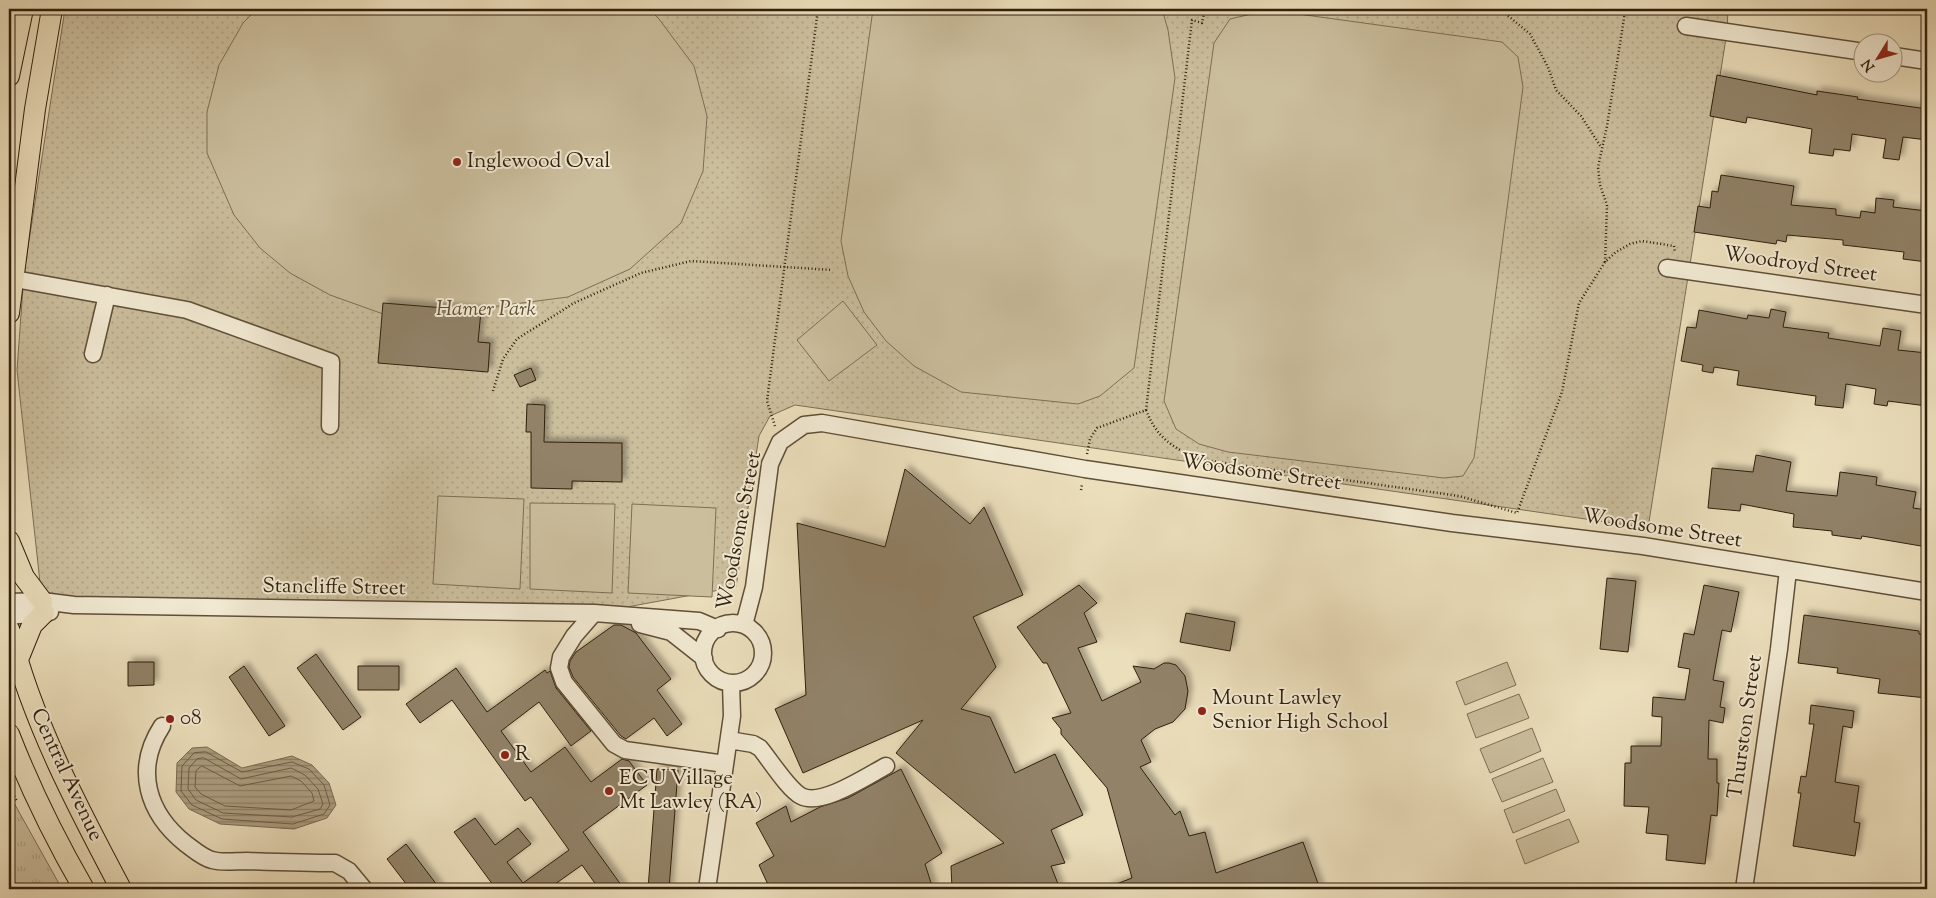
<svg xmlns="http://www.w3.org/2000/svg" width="1936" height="898" font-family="'Sorts Mill Goudy',serif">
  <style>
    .grass { fill: url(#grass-tufts); stroke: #7e6e55 }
    .park { fill: url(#park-dots); stroke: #7e6e55 }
    .pitch { fill: #cbbe9d; stroke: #7e6e55 }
    .water { fill: url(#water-rules); stroke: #7a6b52 }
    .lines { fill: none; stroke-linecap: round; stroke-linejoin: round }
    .shore { stroke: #6e5e46; stroke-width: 1 }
    .building { fill: #918267; stroke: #301f0d; filter: url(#shadow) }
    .minor-casing { stroke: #5f4f38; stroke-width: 19 }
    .major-casing { stroke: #301f0d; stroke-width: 22 }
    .path { stroke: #301f0d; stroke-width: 2.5; stroke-dasharray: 1 2.5; stroke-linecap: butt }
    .minor { stroke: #f2ead3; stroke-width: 16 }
    .major { stroke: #ebdebb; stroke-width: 20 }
    .poi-dot { fill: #8f2418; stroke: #f2ead3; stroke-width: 2 }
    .labels { text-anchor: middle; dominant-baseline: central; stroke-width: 4; stroke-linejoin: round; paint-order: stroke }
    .poi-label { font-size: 21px; fill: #301f0d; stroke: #f2ead3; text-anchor: start }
    .street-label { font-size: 21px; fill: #301f0d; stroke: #f2ead3 }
    .park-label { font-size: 21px; font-style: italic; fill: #5e4f38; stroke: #f2ead3 }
  </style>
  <defs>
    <pattern id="grass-tufts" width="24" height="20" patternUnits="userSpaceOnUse" patternTransform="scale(1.25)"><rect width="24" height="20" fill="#cbbe9d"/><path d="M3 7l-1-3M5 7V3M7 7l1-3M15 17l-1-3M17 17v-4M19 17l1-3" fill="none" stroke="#afa386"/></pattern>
    <pattern id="park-dots" width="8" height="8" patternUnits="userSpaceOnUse" patternTransform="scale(1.25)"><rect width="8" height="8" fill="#cbbe9d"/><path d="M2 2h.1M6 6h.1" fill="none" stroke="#afa386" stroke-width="1.8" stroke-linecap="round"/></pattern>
    <pattern id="water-rules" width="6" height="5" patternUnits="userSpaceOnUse" patternTransform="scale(1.25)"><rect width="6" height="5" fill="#ab9d80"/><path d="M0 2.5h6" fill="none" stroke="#8c7f67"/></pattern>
    <filter id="shadow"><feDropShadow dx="4.5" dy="-4.5" stdDeviation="2.5" flood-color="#0004"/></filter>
  </defs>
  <rect width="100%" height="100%" fill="#ebdebb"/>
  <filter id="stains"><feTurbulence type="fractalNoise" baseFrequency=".004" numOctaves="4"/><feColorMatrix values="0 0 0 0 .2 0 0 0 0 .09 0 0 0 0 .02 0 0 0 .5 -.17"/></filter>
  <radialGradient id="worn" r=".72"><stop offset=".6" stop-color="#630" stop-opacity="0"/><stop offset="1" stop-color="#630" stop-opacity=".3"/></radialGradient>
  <!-- grass -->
  <path class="grass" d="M9,794L62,889H9Z"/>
  <!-- park -->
  <path class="park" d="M65,9H1728L1727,32L1648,528L795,405L770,416L759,436L736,587L594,613L42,601L17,370L24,273Z"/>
  <!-- pitch -->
  <path class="pitch" d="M257,9H649L659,19L694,66L707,116L703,171L681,223L630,269L568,297L452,312L386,315L330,295L290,273L260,248L234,215L207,153V112L219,65L243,23Z
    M873,9H1162L1168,30L1175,78L1134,368L1100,396L1078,404L961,392L914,366L886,341L864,312L848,276L841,241Z
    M1269,10L1502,42L1518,57L1523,87L1474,458L1463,476L1444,478L1228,452L1199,444L1176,429L1164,401L1214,43L1230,19Z
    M843,301L877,345L829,381L797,340Z
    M438,496L524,499L520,589L433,584Z
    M530,503L615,504L612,593L530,589Z
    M632,504L716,508L712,597L628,593Z
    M1507,662L1516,685L1465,705L1456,682Z
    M1519,694L1529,718L1476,738L1467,714Z
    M1532,728L1541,751L1490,773L1480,749Z
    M1543,758L1553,782L1502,802L1492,779Z
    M1556,789L1565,811L1513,833L1504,810Z
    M1569,819L1579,842L1525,864L1516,840Z"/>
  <!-- water -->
  <path class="water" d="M207,747L242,768L292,756L312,765L329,783L336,805L327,818L294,829L220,824L189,809L176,792L177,763L192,748Z"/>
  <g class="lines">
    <!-- shore -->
    <path class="shore" d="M206,752L242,772L292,762L309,769L324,785L330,805L324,814L293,824L222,819L192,805L181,791L182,766L194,753Z
      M204,758L241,779L291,768L305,775L318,789L323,804L320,809L292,817L223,813L196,800L188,789L189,768L197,759Z
      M202,766L240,786L291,776L301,781L312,793L314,801L291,810L225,806L201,794L195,787L196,771Z"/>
  </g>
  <!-- building -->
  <path class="building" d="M1717,75L1817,95V91L1858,97L1857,99L1927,109V140L1903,137L1899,160L1883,158L1886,139L1852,134L1850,151L1834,149L1833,156L1809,153L1812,129L1747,117L1746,123L1710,116Z
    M1721,175L1794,186L1791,205L1836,209V215L1860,218L1861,211L1875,213L1876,198L1894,200L1893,207L1927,211V262L1903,259L1904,252L1843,245V240L1787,235L1786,242L1777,240L1776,244L1694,232L1698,206L1710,208L1712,191L1718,192Z
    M383,303L481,311L478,342L490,343L488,372L378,363Z
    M1771,309L1786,312L1783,327L1829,333L1828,338L1880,346L1883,328L1901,331L1898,350L1927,353V406L1888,401L1887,406L1874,404L1876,389L1846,384L1843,408L1815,405L1816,396L1737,385L1739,371L1714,367L1713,373L1702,371L1703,365L1681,361L1687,327L1696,328L1699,310L1747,319L1748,315L1769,318Z
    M531,368L536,380L520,387L514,375Z
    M527,404L545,405L544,442L622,443V482L572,481V489L531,488V432H526Z
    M1756,455L1791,462L1786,491L1837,496L1840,472L1877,477L1876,485L1916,492L1913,508L1927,510V547L1862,536L1861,539L1832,535V531L1793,527L1794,514L1741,504L1740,511L1708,508L1712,468L1753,472Z
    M905,469L970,524L984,507L1023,595L973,617L996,667L961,709L990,717L1015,773L1055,754L1083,815L1051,830L1065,863L1051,866L1060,889H952L951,866L1004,843L896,753L923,720L803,773L775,709L806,695L797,523L885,547Z
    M1607,578L1636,581L1628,652L1600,649Z
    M1079,585L1097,603L1084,613L1097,642L1078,648L1102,701L1141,682L1133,666L1154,669L1164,663H1169L1176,665L1185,676L1188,691L1185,709L1173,722L1155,729L1141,740L1151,762L1140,767L1175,815L1180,811L1189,836L1205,832L1216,873L1303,842L1320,889H1106V888L1132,878L1107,788L1061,734V729L1052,718L1071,713L1047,663H1043L1017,627Z
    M1704,585L1739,592L1731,632L1722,630L1713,680L1724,682L1720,707L1725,708L1723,723L1709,720L1708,759H1717V783H1719L1717,816L1711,815L1705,864L1666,860L1668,835L1646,833L1649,807L1624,806L1625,763H1631V746H1661L1662,717L1652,716L1653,697L1685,700L1690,669L1678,667L1684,633L1694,635Z
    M1186,613L1235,622L1230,651L1180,642Z
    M1804,615L1919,631V634L1927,635V698L1878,693L1880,679L1837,673L1838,668L1798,663Z
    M614,625H621L636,633L671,679L657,690L682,724L667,736L654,718L626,739L621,736L573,677L569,667L570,661L576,652Z
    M316,654L361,717L343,730L297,668Z
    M128,662H154V685L128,686Z
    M244,666L285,726L269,736L229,677Z
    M358,666H399V690H358Z
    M456,668L487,712L545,670L547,673L550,671L556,688L591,731L571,746L539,702L501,731L531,772L565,747L591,782L622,759L629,761L647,785L583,832L624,889H599L582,865L548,889H496L454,832L475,818L495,845L518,828L531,844L507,862L523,883L569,850L531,797L525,801L452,700L420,723L406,704Z
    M1811,705L1854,711L1852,728L1843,726L1835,782L1859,786L1854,822L1860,823L1855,856L1793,846L1801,793H1798L1801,776L1806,777L1814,724H1809Z
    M657,769L678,770L669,889H648Z
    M901,769L942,853L925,864L933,889H770L759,865L774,856L756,823L786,806L791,822L820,807L848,798Z
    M406,844L440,889H410L387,859Z"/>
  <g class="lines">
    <defs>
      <path id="minor" d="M1686,26L1864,52
        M1894,56L1927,61
        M1667,268L1927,305
        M9,278L187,310L331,362L330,426
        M93,354L107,295
        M9,602L42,601L74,605L594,613L699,621L718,629
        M594,613L574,636L561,657L559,668L564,682L614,744L625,750L725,764
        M9,616L50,612
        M703 653a30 30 0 1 1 60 0a30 30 0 1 1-60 0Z
        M640,624L671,632L704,658
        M744,625L754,587L770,464L780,442L804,425L822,423L1085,469L1452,523L1643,546L1927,592
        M162,726C134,769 147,813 186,844C193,849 203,858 212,860C222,863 236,861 247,861C276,862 305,863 335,863L349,871L364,889
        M729,740L753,744L760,748C770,760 788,789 801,796C821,807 867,776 886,766
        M707,889L732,716L731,683
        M1744,889L1779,649L1788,570"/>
      <path id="major" d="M9,76L23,9
        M9,313L35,109L52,9
        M9,541L24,577L42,601
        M9,629C32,721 77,806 121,889
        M17,662L32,625L44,613
        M9,734C30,788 55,839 84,889"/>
    </defs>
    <!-- minor casing -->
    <use href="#minor" class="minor-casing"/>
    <!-- major casing -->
    <use href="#major" class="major-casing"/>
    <!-- path -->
    <path class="path" d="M1500,9L1530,34L1548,67L1556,90L1581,116L1601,147
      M1605,262L1607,205L1600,185L1598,167L1607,126L1625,12L1621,9
      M493,391L503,359L517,339L574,303L641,273L691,261L832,270
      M1146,410C1157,438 1171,446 1197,459L1459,496L1517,513L1562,392L1579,303L1605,262L1616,252L1630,244L1642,241L1674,246L1675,253
      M775,426L767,401L818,9
      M1087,454L1090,439L1097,428L1146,410L1192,20L1202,23L1205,9
      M1081,490L1082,484
      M9,787L17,801"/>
    <!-- minor -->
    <use href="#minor" class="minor"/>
    <!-- major -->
    <use href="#major" class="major"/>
  </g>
  <!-- markers -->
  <g class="poi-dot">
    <circle cx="457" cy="162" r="5"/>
    <circle cx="1202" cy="711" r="5"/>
    <circle cx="170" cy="719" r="5"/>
    <circle cx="505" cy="755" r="5"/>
    <circle cx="609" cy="791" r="5"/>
  </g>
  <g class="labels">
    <!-- poi labels -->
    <g class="poi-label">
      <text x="467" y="162">Inglewood Oval</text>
      <text x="1212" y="699">Mount Lawley<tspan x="1212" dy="24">Senior High School</tspan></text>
      <text x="180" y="719">08</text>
      <text x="515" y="755">R</text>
      <text x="619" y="779">ECU Village<tspan x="619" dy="24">Mt Lawley (RA)</tspan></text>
    </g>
    <!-- street labels -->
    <g class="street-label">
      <text transform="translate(1800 265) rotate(8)">Woodroyd Street</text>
      <text transform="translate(1261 473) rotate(8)">Woodsome Street</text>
      <text transform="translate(1662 529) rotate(9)">Woodsome Street</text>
      <text transform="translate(740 531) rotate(-79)">Woodsome Street</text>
      <text transform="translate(334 588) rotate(1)">Stancliffe Street</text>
      <text transform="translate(1746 727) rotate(-82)">Thurston Street</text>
      <text transform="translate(66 775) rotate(65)">Central Avenue</text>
    </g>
    <!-- park labels -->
    <g class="park-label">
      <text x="486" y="310">Hamer Park</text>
    </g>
  </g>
  <!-- margin -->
  <rect width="1936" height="898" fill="none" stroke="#ebdebb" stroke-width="30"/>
  <rect x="10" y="10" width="1916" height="878" fill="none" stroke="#301f0d" stroke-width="2.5"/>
  <rect x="15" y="15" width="1906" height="868" fill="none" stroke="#301f0d"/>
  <!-- north arrow -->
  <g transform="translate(1878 58) rotate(233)"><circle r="24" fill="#f2ead3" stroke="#a49984"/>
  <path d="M0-4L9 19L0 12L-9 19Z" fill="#8f2418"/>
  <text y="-8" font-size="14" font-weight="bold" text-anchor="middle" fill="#301f0d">N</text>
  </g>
  <rect width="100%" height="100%" filter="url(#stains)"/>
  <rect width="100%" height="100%" fill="url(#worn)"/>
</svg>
